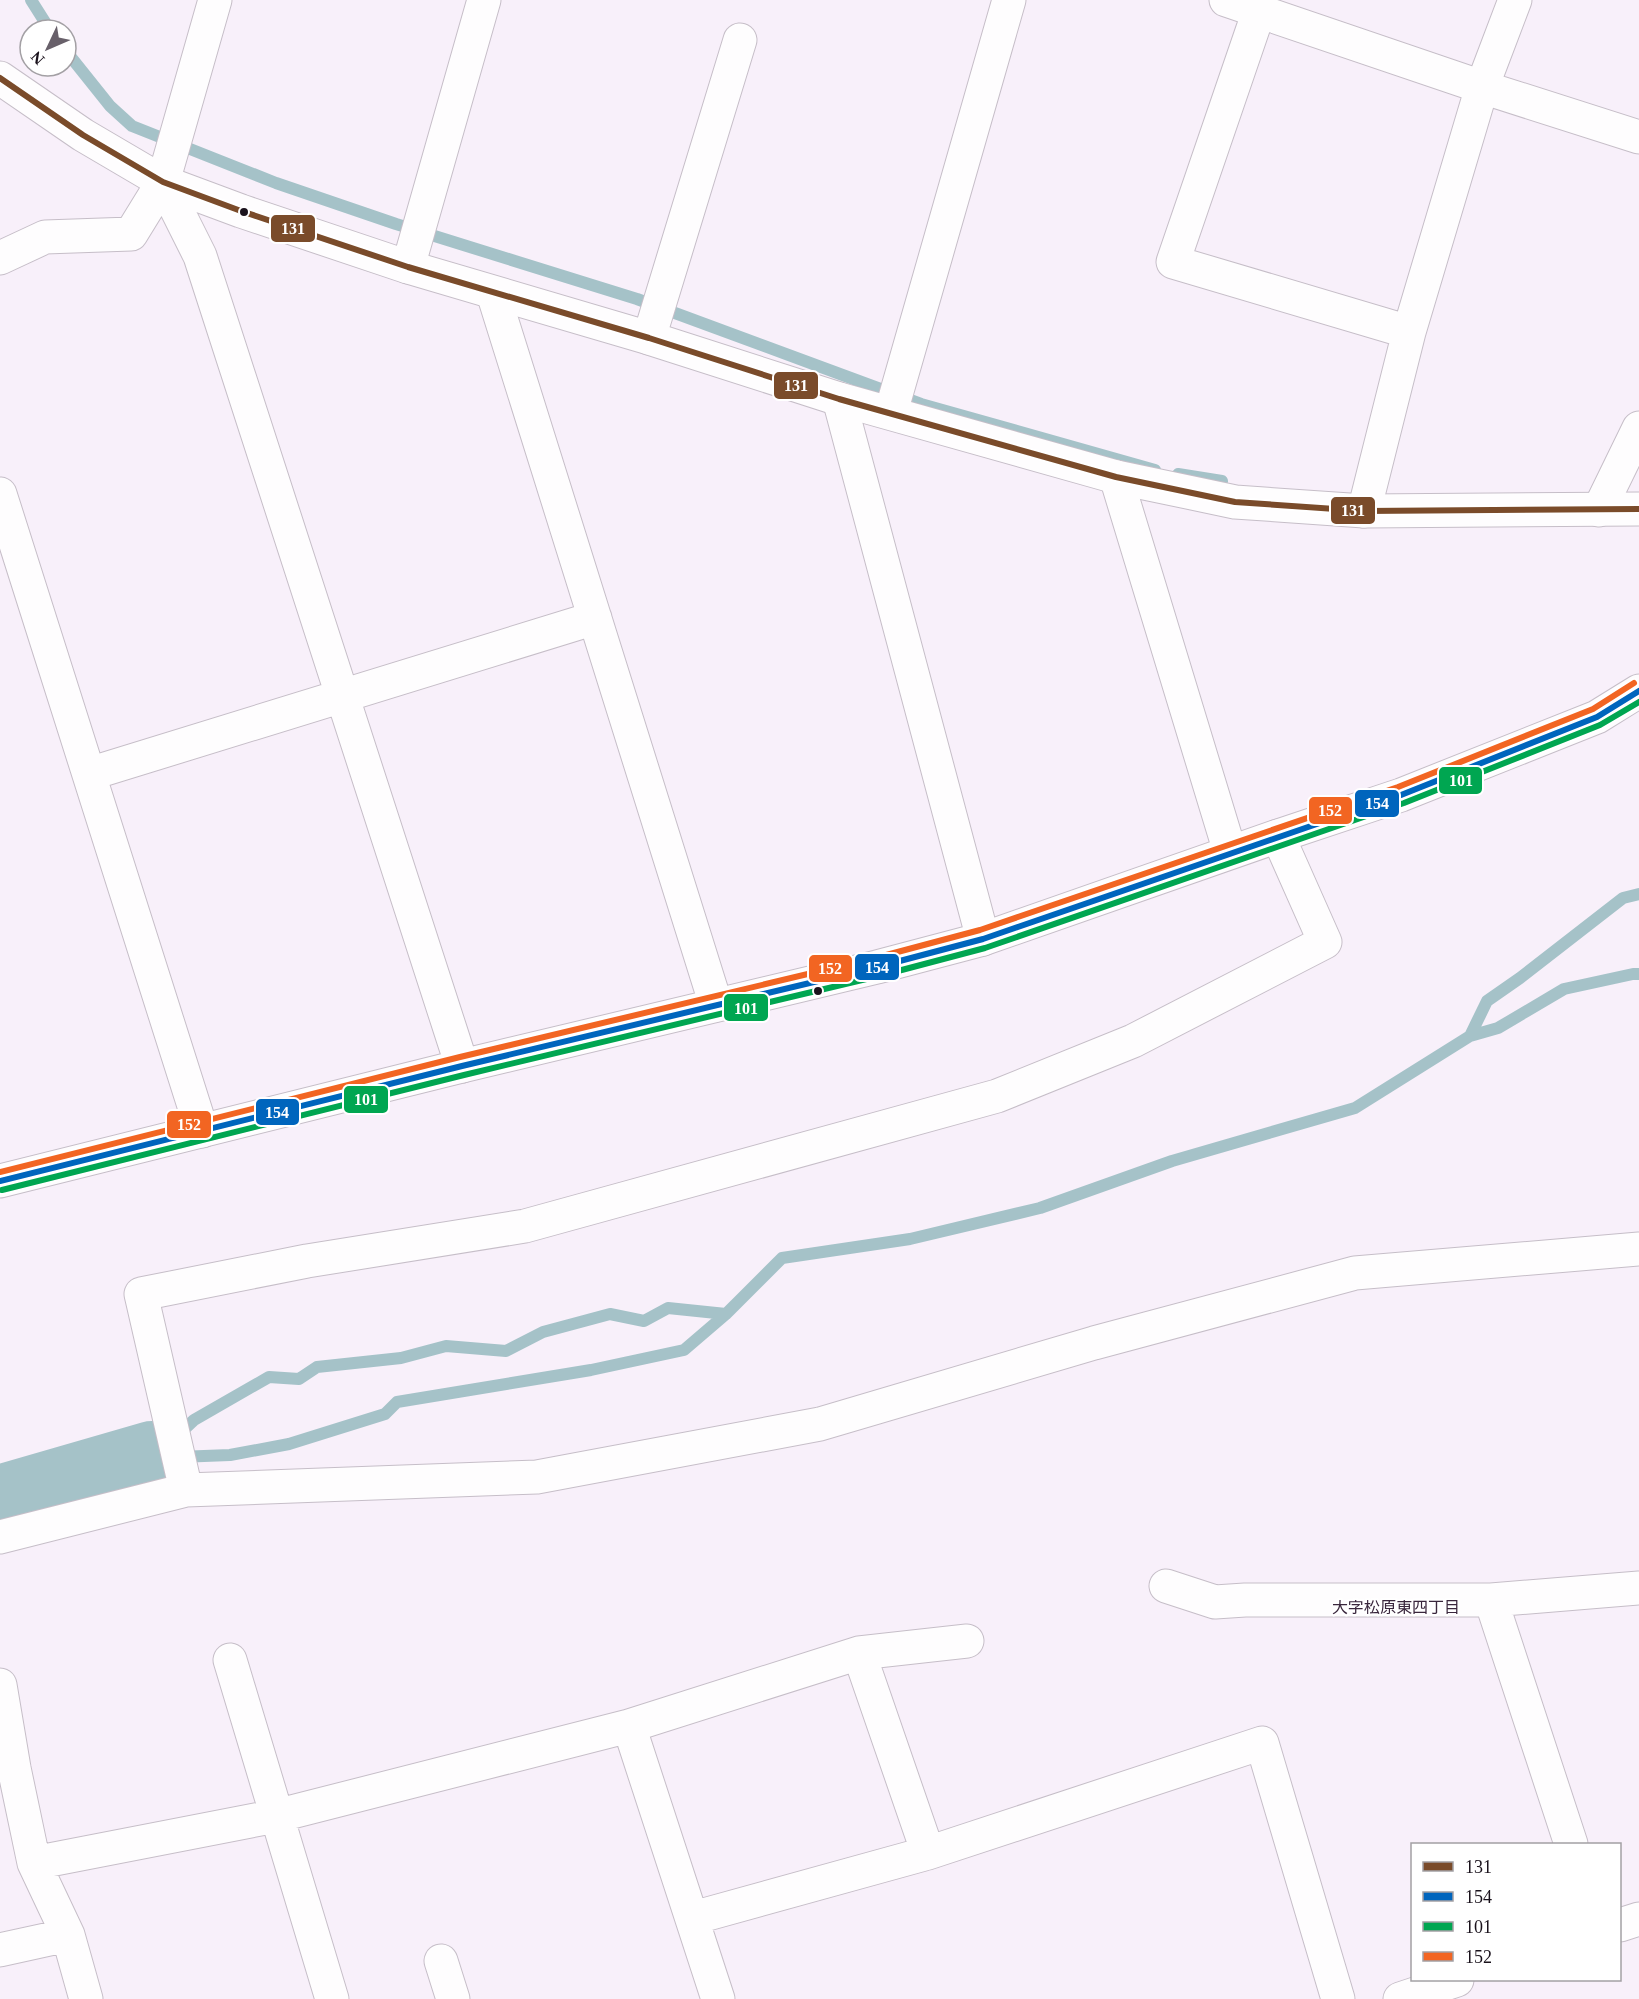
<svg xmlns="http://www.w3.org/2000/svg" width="1639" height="1999" font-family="'Times New Roman','Noto Sans JP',serif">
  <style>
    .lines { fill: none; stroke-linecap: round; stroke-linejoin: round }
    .stream { stroke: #a5c2c8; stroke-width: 12 }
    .river { stroke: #a5c2c8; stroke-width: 74 }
    .street-casing { stroke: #c6bec8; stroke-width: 35 }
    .secondary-casing { stroke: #c6bec8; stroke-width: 35 }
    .street { stroke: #fefdfe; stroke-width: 33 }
    .secondary { stroke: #fefdfe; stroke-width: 33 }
    .bus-1-casing { stroke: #fff; stroke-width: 10 }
    .bus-2-casing { stroke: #fff; stroke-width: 10 }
    .bus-3-casing { stroke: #fff; stroke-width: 10 }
    .bus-4-casing { stroke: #fff; stroke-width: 10 }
    .bus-1 { stroke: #7a4b2a; stroke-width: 6 }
    .bus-2 { stroke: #0065bd; stroke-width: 6 }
    .bus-3 { stroke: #00a651; stroke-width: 6 }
    .bus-4 { stroke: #f26522; stroke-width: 6 }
    .bus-dot { fill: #1a121c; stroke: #fff; stroke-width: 2 }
    .labels { text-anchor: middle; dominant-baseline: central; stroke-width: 4.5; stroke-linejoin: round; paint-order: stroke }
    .neighbourhood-label { font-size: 16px; fill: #39263c; stroke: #fff }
    .line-badge { stroke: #fff; stroke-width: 2 }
    .badge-label { font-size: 16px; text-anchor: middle; font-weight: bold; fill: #fff }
  </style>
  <rect width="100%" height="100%" fill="#f8f0fa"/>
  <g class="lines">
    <!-- stream -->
    <path class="stream" d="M31,0L50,30
      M66,51L110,106L132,126L276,183L396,224L637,299L921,404L1155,470
      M1178,474L1222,481
      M1470,1036L1487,1001L1520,978L1623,898L1639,894
      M178,1435L194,1420L269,1377L299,1379L317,1367L401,1358L446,1346L506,1351L543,1332L610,1314L644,1321L668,1308L726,1314
      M152,1458L230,1455L289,1444L385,1414L397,1402L591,1370L684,1350L726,1314L782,1258L910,1239L1040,1208L1172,1161L1355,1108L1470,1036L1498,1028L1564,989L1633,974H1639"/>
    <!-- river -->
    <path class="river" d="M0,1502L152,1458"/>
    <defs>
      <path id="street" d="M1226,0L1482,87L1639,137
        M1259,11L1173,262L1409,332
        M163,182L200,256L462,1066
        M0,258L45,237L131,234L163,182L215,0
        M408,267L484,0
        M493,293L716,1005
        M649,338L740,40
        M839,399L983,939
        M891,412L1009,0
        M1116,477L1230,852
        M0,494L202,1131
        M1599,510L1639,428
        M1364,511L1409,332L1482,87L1515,0
        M89,774L595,618
        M186,1490L141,1294L307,1261L525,1226L997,1096L1133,1041L1325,942L1278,836
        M0,1537L186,1490L537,1477L820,1424L1094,1343L1355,1273L1639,1249
        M1166,1586L1215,1602L1245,1600H1491L1639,1588
        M1491,1600L1571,1844
        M859,1653L928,1853
        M230,1660L332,1999
        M0,1685L14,1768L34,1863L68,1935L86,1999
        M629,1726L718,1999
        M34,1863L276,1816L629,1726L859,1653L967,1641
        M693,1918L928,1853L1262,1743L1338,1999
        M1620,1925L1639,1919
        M0,1950L68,1935
        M441,1961L453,1999
        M1400,1999L1457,1980"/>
      <path id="secondary" d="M0,78L83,135L163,182L241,211L408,267L649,338L839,399L1116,477L1235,502L1364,511L1639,509
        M0,1181L462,1066L877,967L983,939L1278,836L1401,795L1597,717L1639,691"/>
    </defs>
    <!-- street casing -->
    <use href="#street" class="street-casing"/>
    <!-- secondary casing -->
    <use href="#secondary" class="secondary-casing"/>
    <!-- street -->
    <use href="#street" class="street"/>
    <!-- secondary -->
    <use href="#secondary" class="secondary"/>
    <defs>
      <path id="bus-1" d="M0,78L83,135L163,182L241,211L408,267L649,338L839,399L1116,477L1235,502L1364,511L1639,509"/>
      <path id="bus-2" d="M0,1181L462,1066L877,967L983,939L1401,795L1597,717L1639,691"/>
      <path id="bus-3" d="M2,1190L464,1075L879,976L985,948L1404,803L1600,725L1639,702"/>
      <path id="bus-4" d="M0,1172L460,1057L875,958L980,930L1398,787L1593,709L1634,683"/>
    </defs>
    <!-- bus-1 casing -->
    <use href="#bus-1" class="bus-1-casing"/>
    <!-- bus-2 casing -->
    <use href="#bus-2" class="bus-2-casing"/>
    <!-- bus-3 casing -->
    <use href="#bus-3" class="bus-3-casing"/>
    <!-- bus-4 casing -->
    <use href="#bus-4" class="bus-4-casing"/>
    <!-- bus-1 -->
    <use href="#bus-1" class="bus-1"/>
    <!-- bus-2 -->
    <use href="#bus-2" class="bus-2"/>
    <!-- bus-3 -->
    <use href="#bus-3" class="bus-3"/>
    <!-- bus-4 -->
    <use href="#bus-4" class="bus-4"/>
  </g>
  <!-- markers -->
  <g class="bus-dot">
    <circle cx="244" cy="212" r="5"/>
    <circle cx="818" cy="991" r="5"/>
  </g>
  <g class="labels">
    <!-- neighbourhood labels -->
    <g class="neighbourhood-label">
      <text x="1396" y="1607">大字松原東四丁目</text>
    </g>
  </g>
  <g class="line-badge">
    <rect x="270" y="214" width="46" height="29" rx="6" fill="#7a4b2a"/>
    <rect x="773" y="371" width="46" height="29" rx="6" fill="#7a4b2a"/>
    <rect x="1330" y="496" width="46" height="29" rx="6" fill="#7a4b2a"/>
    <rect x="1438" y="766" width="45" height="29" rx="6" fill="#00a651"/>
    <rect x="1354" y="789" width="46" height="29" rx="6" fill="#0065bd"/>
    <rect x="1308" y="796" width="45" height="29" rx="6" fill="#f26522"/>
    <rect x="854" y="953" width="46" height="28" rx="6" fill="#0065bd"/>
    <rect x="808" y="954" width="45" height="29" rx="6" fill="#f26522"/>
    <rect x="723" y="993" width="46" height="29" rx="6" fill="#00a651"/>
    <rect x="343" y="1085" width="46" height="29" rx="6" fill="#00a651"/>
    <rect x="255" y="1098" width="45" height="28" rx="6" fill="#0065bd"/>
    <rect x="166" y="1110" width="46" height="29" rx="6" fill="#f26522"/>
  </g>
  <g class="badge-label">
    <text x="293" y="234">131</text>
    <text x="796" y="391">131</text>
    <text x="1353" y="516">131</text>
    <text x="1461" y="786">101</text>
    <text x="1377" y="809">154</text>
    <text x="1330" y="816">152</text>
    <text x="877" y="973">154</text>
    <text x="830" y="974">152</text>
    <text x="746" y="1014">101</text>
    <text x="366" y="1105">101</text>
    <text x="277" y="1118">154</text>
    <text x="189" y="1130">152</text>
  </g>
  <!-- legend -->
  <rect x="1411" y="1843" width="210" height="138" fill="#ffffff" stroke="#a3a0a4" stroke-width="1.5"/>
  <rect x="1423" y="1862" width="30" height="9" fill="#7a4b2a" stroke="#a3a0a4" stroke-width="1.5"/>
  <text x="1465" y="1873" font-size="18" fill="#1a121c">131</text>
  <rect x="1423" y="1892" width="30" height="9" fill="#0065bd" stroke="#a3a0a4" stroke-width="1.5"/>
  <text x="1465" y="1903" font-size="18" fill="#1a121c">154</text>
  <rect x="1423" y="1922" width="30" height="9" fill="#00a651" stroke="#a3a0a4" stroke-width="1.5"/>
  <text x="1465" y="1933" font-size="18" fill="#1a121c">101</text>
  <rect x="1423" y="1952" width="30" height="9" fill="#f26522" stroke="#a3a0a4" stroke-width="1.5"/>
  <text x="1465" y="1963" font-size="18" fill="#1a121c">152</text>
  <!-- north arrow -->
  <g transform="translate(48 48) rotate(226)"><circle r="28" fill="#ffffff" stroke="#a3a0a4" stroke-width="1.5"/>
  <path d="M0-4.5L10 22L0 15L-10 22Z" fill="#68606a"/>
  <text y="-9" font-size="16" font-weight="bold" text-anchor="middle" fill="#1a121c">N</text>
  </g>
</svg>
